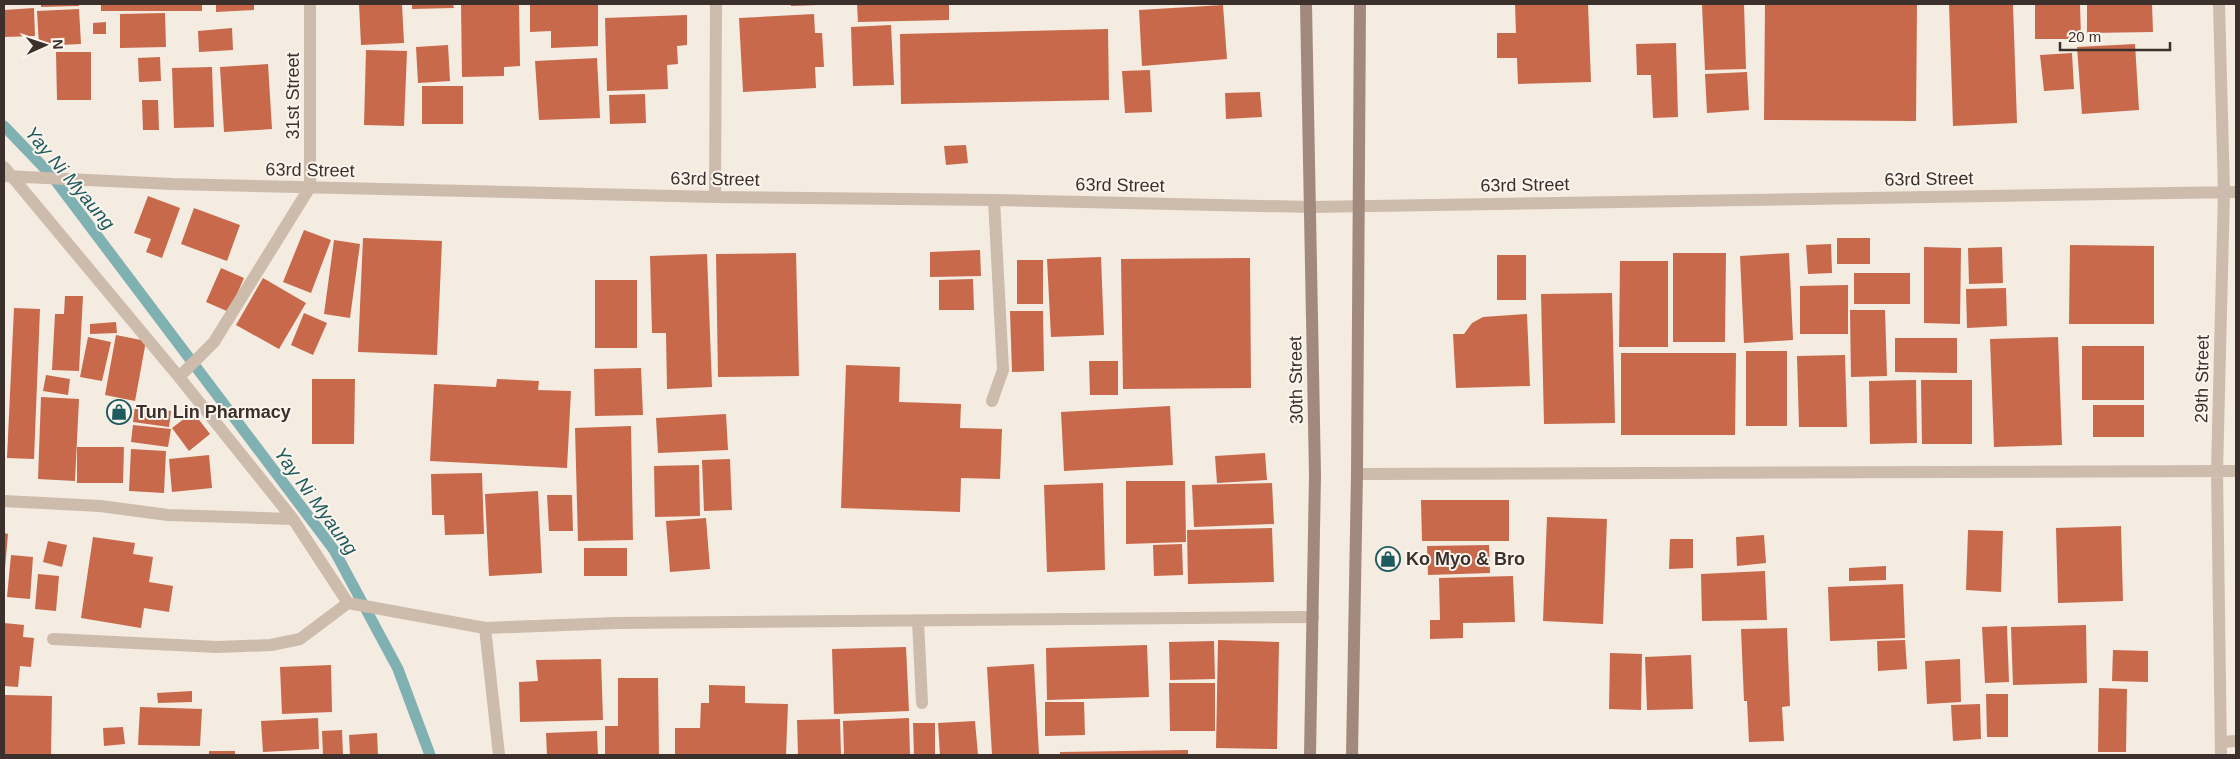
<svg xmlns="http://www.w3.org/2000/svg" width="2240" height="759" font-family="Helvetica,sans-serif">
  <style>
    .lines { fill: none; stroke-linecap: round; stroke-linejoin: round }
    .stream { stroke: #7fb0b2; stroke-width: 11 }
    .building { fill: #c8694b }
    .minor { stroke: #cdbbac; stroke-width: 12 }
    .secondary { stroke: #a18a7d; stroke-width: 12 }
    .labels { text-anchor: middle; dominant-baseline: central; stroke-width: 4; stroke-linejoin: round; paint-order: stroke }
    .street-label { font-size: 18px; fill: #3b302b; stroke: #fbf5ee }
    .poi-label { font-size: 18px; font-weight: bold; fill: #3b302b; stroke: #fbf5ee; text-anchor: start }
    .water-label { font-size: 19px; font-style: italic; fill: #1f5a5e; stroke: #fbf5ee }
  </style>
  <rect width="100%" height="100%" fill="#f4ebe1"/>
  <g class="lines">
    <!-- stream -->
    <path class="stream" d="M4,126L52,176L334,550L398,669L430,755"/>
  </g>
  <!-- building -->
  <path class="building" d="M41,4H79V6L41,7Z
    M101,4H202V11H101Z
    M216,4H254V10L216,12Z
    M359,4H402L404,43L361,45Z
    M412,4H453L454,8L412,9Z
    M461,4H519L520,66L504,67V76L462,77Z
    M530,4H598V46L551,48V31L530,32Z
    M791,4H818V5L791,6Z
    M857,4H949V20L858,22Z
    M1515,4H1588L1591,82L1518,84L1517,58H1497V33H1516Z
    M1744,4L1746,69L1705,70L1702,5Z
    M1765,4H1917L1916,121L1764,120Z
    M1949,4H2013L2017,123L1953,126Z
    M2035,4H2080L2081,39H2035Z
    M2087,4H2152L2153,32L2087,33Z
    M1223,5L1227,59L1142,66L1139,10Z
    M34,8L35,36L4,37V10Z
    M79,9L81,44L39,46L37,11Z
    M165,13L166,47L120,48V14Z
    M814,14L815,33H822L824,67H815L816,88L743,92L739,18Z
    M687,15V45L677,46L678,64L667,65L668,89L607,91L605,18Z
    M106,22V34H93V23Z
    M891,25L894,85L853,86L851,27Z
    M232,28L233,50L199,52L198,31Z
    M1108,29L1109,100L901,104L900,34Z
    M1676,43L1678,117L1653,118L1651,75H1637L1636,44Z
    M2135,44L2139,110L2082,114L2077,47Z
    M448,45L450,81L418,83L416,47Z
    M366,50L407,51L404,126L364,125Z
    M56,52H91V100H57Z
    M2072,53L2074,89L2044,91L2040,55Z
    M160,57L161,81L139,82L138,58Z
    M597,58L600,118L539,120L535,61Z
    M268,64L272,129L224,132L220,67Z
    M212,67L214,127L174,128L172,68Z
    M1150,70L1152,112L1125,113L1122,71Z
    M1747,72L1749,110L1707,113L1705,74Z
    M422,86H463V124H422Z
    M1260,92L1262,117L1226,119L1225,93Z
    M645,94L646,123L610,124L609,95Z
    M142,100H158L159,130H143Z
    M966,145L968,163L946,165L944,146Z
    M148,196L180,208L162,258L146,252L151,239L134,233Z
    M194,208L240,225L227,261L181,244Z
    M304,230L331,240L311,293L283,282Z
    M363,238L442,241L437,355L358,352Z
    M1837,238H1870V264H1837Z
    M334,240L360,244L350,318L324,314Z
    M1831,244L1832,273L1808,274L1806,245Z
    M2070,245L2154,246V324H2069Z
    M1924,247L1961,248L1960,324L1924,323Z
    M2002,247L2003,283L1969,284L1968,248Z
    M980,250L981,276L930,277V252Z
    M796,253L799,376L718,377L716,254Z
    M1673,253H1726L1725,342H1673Z
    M1789,253L1793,340L1744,343L1740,256Z
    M707,254L712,387L667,389L666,333H652L650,256Z
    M1497,255H1526V300H1497Z
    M1101,257L1104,335L1051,337L1047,259Z
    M1250,258L1251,388L1123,389L1121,259Z
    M1017,260H1043V304H1017Z
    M1620,261H1668V347H1619Z
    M221,268L244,278L229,312L206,302Z
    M1854,273H1910V304H1854Z
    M263,278L306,303L279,349L236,325Z
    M973,279L974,310H939V280Z
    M595,280H637V348H595Z
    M1848,285V334H1800V286Z
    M2006,288L2007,326L1967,328L1966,289Z
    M1612,293L1615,423L1544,424L1541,294Z
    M65,296H83L79,371L52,370L55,314H64Z
    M14,308L40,309L34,459L7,458Z
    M1850,310H1885L1887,376L1851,377Z
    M1010,311H1043L1044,371L1012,372Z
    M304,313L327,323L313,355L291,345Z
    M1527,314L1530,386L1456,388L1453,334H1464L1472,323L1483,317Z
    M116,322L117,333L90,334V324Z
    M116,335L146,341L135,401L105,395Z
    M88,337L111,342L102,381L80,377Z
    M2058,337L2062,445L1994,447L1990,339Z
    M1895,338H1957V373L1895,372Z
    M2082,346H2144V400H2082Z
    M1746,351H1787V426H1746Z
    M1621,353H1736L1735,435H1621Z
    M1845,355L1847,427H1799L1797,356Z
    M1089,361H1118V395H1090Z
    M846,365L900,367L899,402L961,404L960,428L1002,429L1000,479L961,478L960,512L841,508Z
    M641,368L643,415L595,416L594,369Z
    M46,375L70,379L68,395L43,391Z
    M312,379H355L354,444H312Z
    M497,379L539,381L538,390L571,391L567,468L430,461L434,384L496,387Z
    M1916,380L1917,443L1870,444L1869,381Z
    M1921,380H1972V444H1922Z
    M41,397L79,399L75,481L38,479Z
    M2093,405H2144V437H2093Z
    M135,406L171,411L169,427L133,422Z
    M1170,406L1173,465L1064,471L1061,412Z
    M193,412L210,434L189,451L172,428Z
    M726,414L728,450L658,453L656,418Z
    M133,425L171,429L168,447L131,442Z
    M631,426L633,540L578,541L575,428Z
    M77,447H124L123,483H77Z
    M131,449L166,451L164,493L129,491Z
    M1265,453L1267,480L1217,483L1215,456Z
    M209,455L212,488L172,492L169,459Z
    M730,459L732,510L704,511L702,460Z
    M699,465L700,516L655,517L654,466Z
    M482,473L484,534L445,535L444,515H432L431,474Z
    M1126,481H1185L1186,542L1126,544Z
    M1103,483L1105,570L1047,572L1044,485Z
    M1272,483L1274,524L1194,527L1192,485Z
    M538,491L542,573L489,576L485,494Z
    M547,495H572L573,531H549Z
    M1421,500H1509V541H1422Z
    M1547,517L1607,519L1603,624L1543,621Z
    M706,518L710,569L670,572L666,521Z
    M2121,526L2123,601L2058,603L2056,528Z
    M1272,528L1274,582L1188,584L1187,530Z
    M1968,530L2003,531L2001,592L1966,590Z
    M4,533L8,534L5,568H4Z
    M1764,535L1766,563L1737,566L1736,537Z
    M93,537L135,543L133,554L153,557L149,582L173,586L169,612L144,608L141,628L81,618Z
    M1670,539H1693V568L1669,569Z
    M48,541L67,545L62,567L43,562Z
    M1182,544L1183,575L1154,576L1153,545Z
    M1489,545L1490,573L1428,575L1427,546Z
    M584,548H627V576H584Z
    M11,555L33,557L30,599L7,597Z
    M1886,566V580L1849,581V568Z
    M1765,571L1767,620L1702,621L1701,574Z
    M38,574L59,576L56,611L35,609Z
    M1513,576L1515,622L1463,623V638L1430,639V620H1440L1439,578Z
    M1903,584L1905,638L1830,641L1828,587Z
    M4,623L24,625L23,637L34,638L31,667L20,666L18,687L4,686Z
    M2086,625L2087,683L2013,685L2011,627Z
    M2007,626L2009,682L1985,683L1982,627Z
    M1787,628L1790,706L1782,707L1784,741L1749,742L1747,701H1744L1741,629Z
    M1218,640L1279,642L1277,749L1216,748Z
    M1905,640L1907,669L1878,671L1877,641Z
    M1214,641L1215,679L1170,680L1169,642Z
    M1147,645L1149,697L1047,700L1046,648Z
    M906,647L909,711L834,714L832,649Z
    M2113,650L2148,651V682L2112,681Z
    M1610,653L1642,654L1641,710L1609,709Z
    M1691,655L1693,709L1647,710L1645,657Z
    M601,659L603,720L520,722L519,682L538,681L536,660Z
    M1960,659L1961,702L1927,704L1925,661Z
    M1034,664L1039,755H992L987,667Z
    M331,665L332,712L282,714L280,667Z
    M618,678H658L659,755H605V726H618Z
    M1169,683H1215V731H1170Z
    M709,685L745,686V703L788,704L786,755H675V728H700L701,703H709Z
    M2099,688L2127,689L2126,752H2098Z
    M192,691V702L158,703L157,693Z
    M1986,694H2008V737H1987Z
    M4,695L52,696L51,755L4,754Z
    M1045,702H1084L1085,735L1045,736Z
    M1980,704L1981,739L1953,741L1951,705Z
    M140,707L202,709L200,746L138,745Z
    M318,718L319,749L263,752L261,721Z
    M909,718L910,755H844L843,721Z
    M840,719L841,755H798L797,720Z
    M975,721L978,755H940L938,723Z
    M913,723H935V755H914Z
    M123,727L125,744L104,746L103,728Z
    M342,730L343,755H323L322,731Z
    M597,731L598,755H547L546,733Z
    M377,733L378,755H350L349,735Z
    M1188,750V755H1060V752Z
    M209,751H235V755H209Z"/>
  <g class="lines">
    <!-- minor -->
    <path class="minor" d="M2219,4L2224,192L2217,471L2221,755
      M4,167L179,377L293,519L348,603L485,628L616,623L1313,617
      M4,176L172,184L715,197L994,200L1311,207L2236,192
      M715,197L716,4
      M179,377L214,342L310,187V4
      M992,401L1003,370L994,200
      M1357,474L2236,471
      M4,501L100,506L168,515L293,519
      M918,621L922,703
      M485,628L499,755
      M53,639L217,647L271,645L300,639L348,603
      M2222,742L2236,741"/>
    <!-- secondary -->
    <path class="secondary" d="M1306,4L1315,475L1310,755
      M1352,755L1357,474L1360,4"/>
  </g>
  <!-- icons -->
  <defs>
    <symbol id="shop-ring" viewBox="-11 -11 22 22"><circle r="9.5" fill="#fbf5ee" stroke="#1f5a5e" stroke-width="1.5"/><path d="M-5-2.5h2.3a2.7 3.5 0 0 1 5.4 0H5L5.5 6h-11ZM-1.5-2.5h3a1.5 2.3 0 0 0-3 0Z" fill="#1f5a5e"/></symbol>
  </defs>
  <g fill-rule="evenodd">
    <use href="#shop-ring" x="105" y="398" width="28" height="28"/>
    <use href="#shop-ring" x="1374" y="545" width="28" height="28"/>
  </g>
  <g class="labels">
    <!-- street labels -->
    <g class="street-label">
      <text transform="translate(293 96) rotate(-90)">31st Street</text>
      <text transform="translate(310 170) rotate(1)">63rd Street</text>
      <text transform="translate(715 179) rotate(1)">63rd Street</text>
      <text transform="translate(1929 179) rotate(-1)">63rd Street</text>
      <text transform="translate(1120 185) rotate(1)">63rd Street</text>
      <text transform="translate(1525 185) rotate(-1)">63rd Street</text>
      <text transform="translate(2202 379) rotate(-89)">29th Street</text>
      <text transform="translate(1296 380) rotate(-91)">30th Street</text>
    </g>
    <!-- poi labels -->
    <g class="poi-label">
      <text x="136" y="412">Tun Lin Pharmacy</text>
      <text x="1406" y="559">Ko Myo &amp; Bro</text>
    </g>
    <!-- water labels -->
    <g class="water-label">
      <text transform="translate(70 178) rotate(50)">Yay Ni Myaung</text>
      <text transform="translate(316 501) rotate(54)">Yay Ni Myaung</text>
    </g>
  </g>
  <!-- border -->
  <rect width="2240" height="759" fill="none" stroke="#3b302b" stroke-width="10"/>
  <!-- north arrow -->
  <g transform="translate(45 45) rotate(87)" stroke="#fbf5ee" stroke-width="4" paint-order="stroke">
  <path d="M0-4L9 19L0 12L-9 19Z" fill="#3b302b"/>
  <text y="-8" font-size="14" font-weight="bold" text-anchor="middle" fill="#3b302b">N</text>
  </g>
  <!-- scale -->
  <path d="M2060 42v8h110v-8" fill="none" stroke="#3b302b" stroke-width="2.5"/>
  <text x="2068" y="42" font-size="15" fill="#3b302b" stroke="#fbf5ee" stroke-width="4" paint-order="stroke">20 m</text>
</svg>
